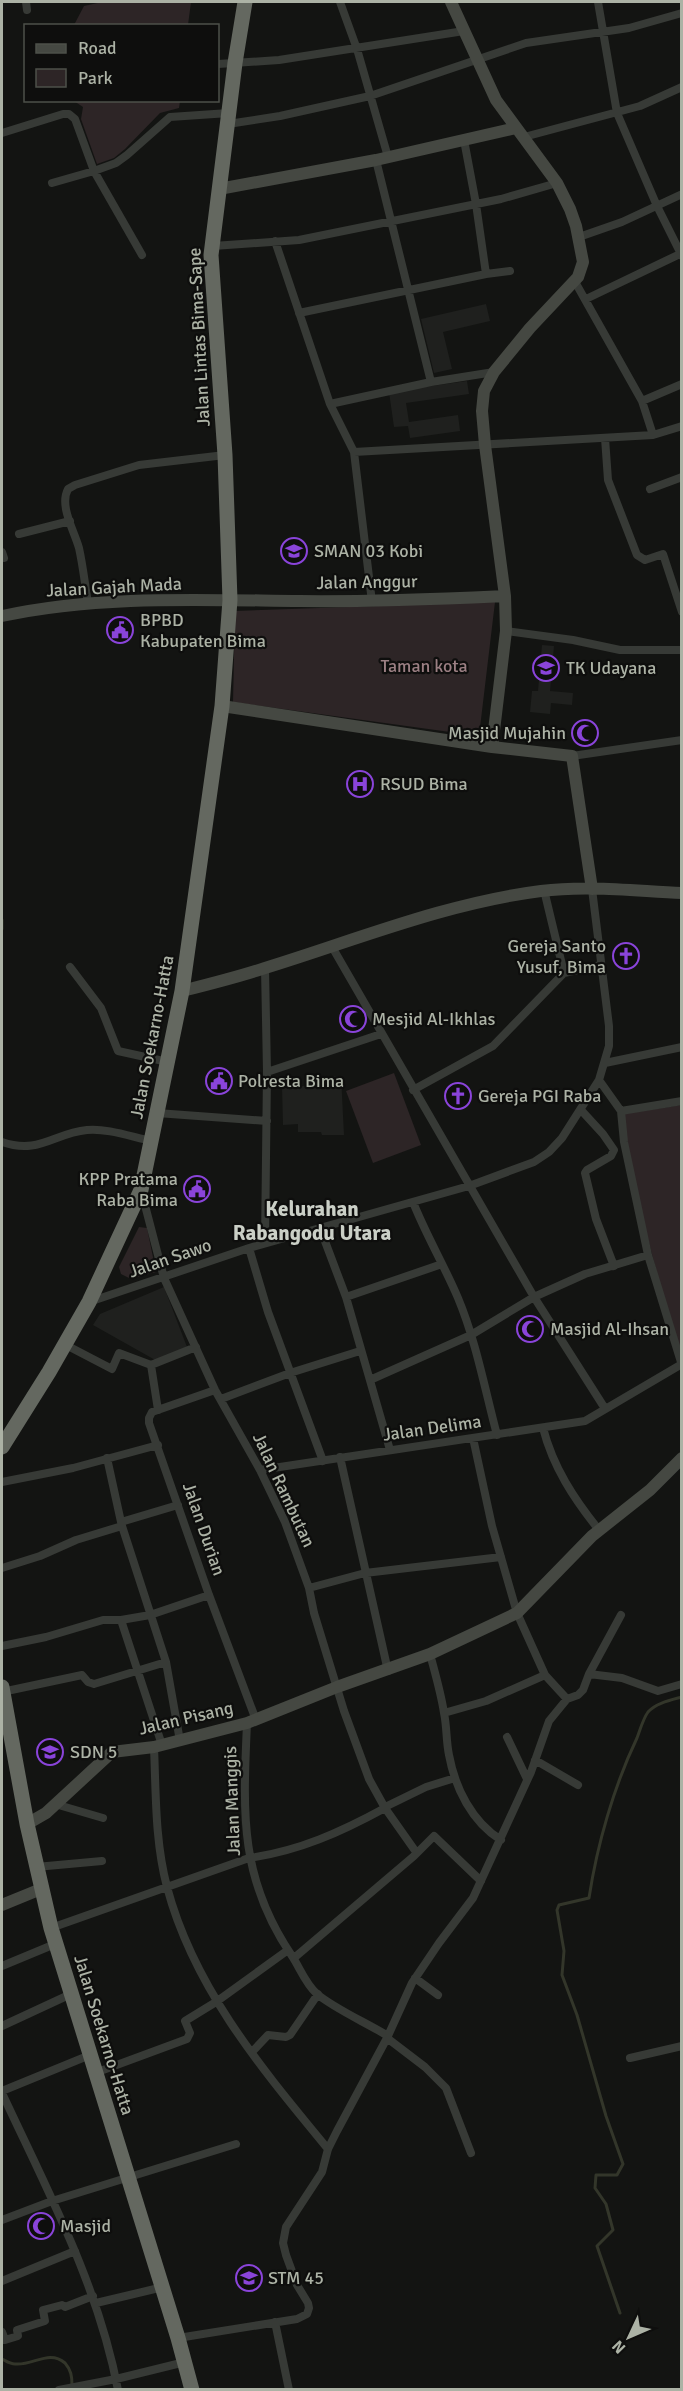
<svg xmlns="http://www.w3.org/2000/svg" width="683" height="2391" font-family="Signika,sans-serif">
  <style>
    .built { fill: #1f201e }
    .green { fill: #2d2526 }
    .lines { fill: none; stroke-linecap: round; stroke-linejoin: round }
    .stream { stroke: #33362a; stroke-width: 3 }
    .street { stroke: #373a36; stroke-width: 8 }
    .secondary { stroke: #454842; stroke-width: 12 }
    .highway { stroke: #646860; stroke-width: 15 }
    .labels { text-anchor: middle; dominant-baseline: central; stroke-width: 4.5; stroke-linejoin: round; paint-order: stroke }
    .street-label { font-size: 18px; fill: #acb2a5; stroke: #0e0e0d }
    .poi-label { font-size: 18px; fill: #acb2a5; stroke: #0e0e0d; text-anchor: start }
    .park-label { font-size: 18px; fill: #9b7f83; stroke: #0e0e0d }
    .quarter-label { font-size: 21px; font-weight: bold; fill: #cacfc6; stroke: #0e0e0d }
  </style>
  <rect width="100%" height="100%" fill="#131412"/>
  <!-- built -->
  <path class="built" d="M486,304L490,321L443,332L452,369L434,373L421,319Z
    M467,381L469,394L406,403L409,422L458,415L460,431L410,438L408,426L394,427L389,392Z
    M542,645L554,646L550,691L573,693L572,705L551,703L550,714L530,712L532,691H538Z
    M341,1076L344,1135H322L321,1132H298V1124L283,1125L282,1087L323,1085V1077Z
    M164,1287L187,1347L157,1361L93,1325L100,1314Z"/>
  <!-- green -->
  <path class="green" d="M102,2H191L188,25H74L84,6Z
    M74,101H180L179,108L160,113L125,149L114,158L97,164L81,119L83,107Z
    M495,602L479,736L233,702L235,611Z
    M394,1073L421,1145L373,1163L346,1091Z
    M681,1105V1357C657,1276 635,1197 623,1114Z
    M139,1227L147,1228L156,1272L131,1279L121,1274L119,1267Z"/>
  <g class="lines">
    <!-- stream -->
    <path class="stream" d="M2,920V929
      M620,2313L597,2246L613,2230L606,2204L595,2188L596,2175H617L623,2164L606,2116L577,2015L562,1975L564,1951L557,1910L559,1905L589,1898C597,1845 614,1786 637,1738C640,1730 643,1719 648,1712C656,1703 671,1700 682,1697
      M2,2359C6,2361 10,2364 15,2364C33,2366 49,2349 65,2363C71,2370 72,2376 72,2385"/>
    <!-- street -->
    <path class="street" d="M26,2L27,10
      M340,2L357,49L388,157
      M598,2L617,113L657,206L682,256
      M218,64L279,60L464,31
      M228,124L280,116L370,96L526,43L629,28L682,13
      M2,133L63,114H69L75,119L94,171L116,163L127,155L170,117L229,113
      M524,137L640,106L682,87
      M376,160L431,382
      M52,183L94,171L142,255
      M579,237L622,222L682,194
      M275,241L330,404L431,382L494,372
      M213,246L299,240L501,199L557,183
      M486,274L510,271
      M574,280L642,401L653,435
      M586,299L682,253
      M299,313L486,274L476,204L464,140
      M642,401L682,384
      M330,404L354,452L372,602
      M605,438L608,480L637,555L645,560L663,554L682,612
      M354,452L653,435L682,426
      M650,489L682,477
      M19,534L70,521
      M2,552L4,558
      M88,603C85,585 83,566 79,548C74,530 59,506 68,489L75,485L139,465L225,455
      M506,631L573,640L620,650H682
      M572,756L682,740
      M544,890L564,973
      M331,945L534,1297L604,1407
      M70,967L101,1008L118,1051L168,1062
      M605,1063L682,1047
      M267,1072L381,1034
      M599,1080L621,1111L624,1142L648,1255L681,1362
      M413,1090L493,1046L564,973L601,965
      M581,1110L603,1134L614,1150L611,1156L587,1170L585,1173L596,1219L614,1266
      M621,1111L682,1101
      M157,1113L267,1121
      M2,1142C39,1155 54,1133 87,1130C107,1128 132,1137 152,1141
      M141,1190L164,1278L215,1390L260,1470L285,1522L309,1588L314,1613L344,1711L369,1779L385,1808L416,1852
      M413,1202C426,1235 444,1265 458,1298C476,1341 485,1390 497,1435
      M320,1228L346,1297L390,1450
      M265,1243L267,1072L265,968
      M249,1248L268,1312L323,1461
      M346,1297L442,1264
      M89,1302L249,1248L469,1186L534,1162L549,1152L562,1138L599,1080L609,1046V1026L592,889
      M64,1344L112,1369L119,1353L151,1365
      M370,1380L471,1335L534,1297L585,1274L648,1255
      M215,1390L152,1412L149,1418V1423L209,1595L256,1720
      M221,1399L290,1373L360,1351
      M158,1410L151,1365L196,1347
      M543,1428C553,1467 574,1499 599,1530
      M473,1438L492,1526L517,1613L545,1675L567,1699
      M340,1457L388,1671
      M107,1458L121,1522
      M260,1470L585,1421L682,1364
      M2,1482L73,1468L158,1445
      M122,1526L166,1662L180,1741
      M2,1568L40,1556L76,1540L122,1526L121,1522L178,1505
      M309,1588L365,1573L501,1557
      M121,1620L162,1745
      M2,1646L46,1637L103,1620H121L150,1615L209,1595
      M430,1654C435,1673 441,1693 444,1713C447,1727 446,1741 449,1755C455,1788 472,1822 501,1840
      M589,1674L621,1615
      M2,1692L82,1675L88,1682L94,1684L166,1662
      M444,1713L486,1701L545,1675
      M247,1723C243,1813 239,1878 292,1956C300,1968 305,1983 317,1994C335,2009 367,2023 388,2036
      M507,1737L527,1779
      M154,1747C156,1794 155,1842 167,1887C194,1989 263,2070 328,2149
      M535,1760L578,1785
      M55,1804L103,1818
      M385,1807L426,1787L455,1778
      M36,1867L102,1861
      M51,1928L249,1858C299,1851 341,1832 385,1808
      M294,1958L414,1856L434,1836L481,1881
      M2,1966L55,1944
      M415,1978L438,1995
      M2,2026L71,1994
      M387,2038L425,2067L446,2088L471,2153
      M252,2052L268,2035L286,2037L290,2035L318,1994
      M630,2058L682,2046
      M95,2073L187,2039L190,2033L185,2021L216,2002L288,1950
      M2,2091L90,2055
      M2,2093C47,2190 98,2284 118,2390
      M2,2220L52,2201L236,2144
      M2,2281L75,2251
      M96,2303L163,2287
      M275,2322L289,2390
      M2,2332L5,2340L18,2336L17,2330L45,2321L43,2310L62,2305L65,2307L93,2296
      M178,2338L297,2319L307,2314L309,2308L308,2303L297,2285L286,2255L283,2243L286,2227L322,2172L328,2149L337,2131L387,2038L412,1983L439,1943L473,1898L531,1772L549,1721L567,1699L578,1695L583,1690L589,1674L622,1678L658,1691L682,1684
      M59,2390L116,2379L185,2362"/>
    <!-- secondary -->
    <path class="secondary" d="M451,2L496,100L557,183L570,209L576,226L583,262L578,277L530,328L494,372L484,391L482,411L485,445L505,596L506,631L492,747
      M219,189L376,160L516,128
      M2,616C98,595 202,600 300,601C369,602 436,599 505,596
      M222,706L492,747L572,756L592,889
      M182,991C210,984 238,977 265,968C356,940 446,903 541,891C587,885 635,891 682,893
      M27,1824L46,1813L112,1752L154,1747L247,1723L337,1687L430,1654L517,1613L592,1536L650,1490L682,1458
      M2,1905L41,1889"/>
    <!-- highway -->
    <path class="highway" d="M2,1447L49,1372L89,1302L141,1190L182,991L222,706L230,600L225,455L211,255L235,63L245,2
      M2,1687L27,1824L51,1928L178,2338L192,2390"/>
  </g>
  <!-- icons -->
  <defs>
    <symbol id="school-ring" viewBox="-11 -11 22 22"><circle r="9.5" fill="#0e0e0d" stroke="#8a44da" stroke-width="1.5"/><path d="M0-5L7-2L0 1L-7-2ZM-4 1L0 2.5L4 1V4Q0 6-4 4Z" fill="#8a44da"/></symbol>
    <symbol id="civic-ring" viewBox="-11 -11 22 22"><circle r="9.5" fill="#0e0e0d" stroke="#8a44da" stroke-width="1.5"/><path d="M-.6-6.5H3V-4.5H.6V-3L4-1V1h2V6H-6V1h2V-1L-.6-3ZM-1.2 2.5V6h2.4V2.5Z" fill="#8a44da"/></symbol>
    <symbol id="mosque-ring" viewBox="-11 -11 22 22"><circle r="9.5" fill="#0e0e0d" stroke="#8a44da" stroke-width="1.5"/><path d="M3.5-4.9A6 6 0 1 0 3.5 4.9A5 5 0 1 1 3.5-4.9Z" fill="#8a44da"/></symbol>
    <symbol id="hospital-ring" viewBox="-11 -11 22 22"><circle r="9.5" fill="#0e0e0d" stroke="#8a44da" stroke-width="1.5"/><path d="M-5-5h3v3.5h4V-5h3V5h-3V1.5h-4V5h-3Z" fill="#8a44da"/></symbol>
    <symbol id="church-ring" viewBox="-11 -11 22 22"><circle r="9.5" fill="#0e0e0d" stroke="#8a44da" stroke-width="1.5"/><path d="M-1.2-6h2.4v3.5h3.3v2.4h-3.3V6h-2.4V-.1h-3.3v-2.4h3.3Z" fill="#8a44da"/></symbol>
  </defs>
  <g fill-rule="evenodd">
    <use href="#school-ring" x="279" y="536" width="30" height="30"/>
    <use href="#civic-ring" x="105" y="615" width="30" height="30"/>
    <use href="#school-ring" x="531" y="653" width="30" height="30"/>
    <use href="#mosque-ring" x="570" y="718" width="30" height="30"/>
    <use href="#hospital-ring" x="345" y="769" width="30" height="30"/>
    <use href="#church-ring" x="611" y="941" width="30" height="30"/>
    <use href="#mosque-ring" x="338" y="1004" width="30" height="30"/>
    <use href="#civic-ring" x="204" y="1066" width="30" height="30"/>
    <use href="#church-ring" x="443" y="1081" width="30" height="30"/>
    <use href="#civic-ring" x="182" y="1174" width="30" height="30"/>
    <use href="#mosque-ring" x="515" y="1314" width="30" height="30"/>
    <use href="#school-ring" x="35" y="1737" width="30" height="30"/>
    <use href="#mosque-ring" x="26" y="2211" width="30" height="30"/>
    <use href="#school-ring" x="234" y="2263" width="30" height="30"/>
  </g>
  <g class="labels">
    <!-- street labels -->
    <g class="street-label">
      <text transform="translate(199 337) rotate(-93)">Jalan Lintas Bima-Sape</text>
      <text transform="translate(367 582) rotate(-1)">Jalan Anggur</text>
      <text transform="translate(114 587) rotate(-3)">Jalan Gajah Mada</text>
      <text transform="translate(152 1037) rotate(-79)">Jalan Soekarno-Hatta</text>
      <text transform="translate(170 1258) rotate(-19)">Jalan Sawo</text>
      <text transform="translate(432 1428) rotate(-8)">Jalan Delima</text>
      <text transform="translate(284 1490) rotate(65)">Jalan Rambutan</text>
      <text transform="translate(204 1529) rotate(71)">Jalan Durian</text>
      <text transform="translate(186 1718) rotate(-13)">Jalan Pisang</text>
      <text transform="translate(232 1801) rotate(-92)">Jalan Manggis</text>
      <text transform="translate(104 2035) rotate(73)">Jalan Soekarno-Hatta</text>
    </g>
    <!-- poi labels -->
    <g class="poi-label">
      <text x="314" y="551">SMAN 03 Kobi</text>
      <text x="140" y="620">BPBD<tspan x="140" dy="21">Kabupaten Bima</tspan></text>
      <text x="566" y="668">TK Udayana</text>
      <text x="566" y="733" text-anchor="end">Masjid Mujahin</text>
      <text x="380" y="784">RSUD Bima</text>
      <text x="606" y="946" text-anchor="end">Gereja Santo<tspan x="606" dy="21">Yusuf, Bima</tspan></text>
      <text x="372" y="1019">Mesjid Al-Ikhlas</text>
      <text x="238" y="1081">Polresta Bima</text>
      <text x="478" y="1096">Gereja PGI Raba</text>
      <text x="178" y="1179" text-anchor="end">KPP Pratama<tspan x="178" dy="21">Raba Bima</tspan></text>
      <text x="550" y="1329">Masjid Al-Ihsan</text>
      <text x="70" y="1752">SDN 5</text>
      <text x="60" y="2226">Masjid</text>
      <text x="268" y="2278">STM 45</text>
    </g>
    <!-- park labels -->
    <g class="park-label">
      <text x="424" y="666">Taman kota</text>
    </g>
    <!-- quarter labels -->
    <g class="quarter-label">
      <text x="312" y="1209">Kelurahan<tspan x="312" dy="24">Rabangodu Utara</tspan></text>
    </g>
  </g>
  <!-- border -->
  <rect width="683" height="2391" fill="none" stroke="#acb2a5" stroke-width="6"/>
  <!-- legend -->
  <rect x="24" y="24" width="195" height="78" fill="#0e0e0d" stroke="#4d504a" stroke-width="1.5"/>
  <rect x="36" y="44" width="30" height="9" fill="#454842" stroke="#4d504a" stroke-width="1.5"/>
  <text x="78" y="54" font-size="18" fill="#acb2a5">Road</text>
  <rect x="36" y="69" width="30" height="18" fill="#2d2526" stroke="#4d504a" stroke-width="1.5"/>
  <text x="78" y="84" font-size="18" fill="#acb2a5">Park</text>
  <!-- north arrow -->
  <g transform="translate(629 2337) rotate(226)" stroke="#0e0e0d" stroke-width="4.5" paint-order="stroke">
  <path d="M0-4.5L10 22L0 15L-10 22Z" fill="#acb2a5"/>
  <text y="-9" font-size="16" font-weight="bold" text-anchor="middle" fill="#acb2a5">N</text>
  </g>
</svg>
